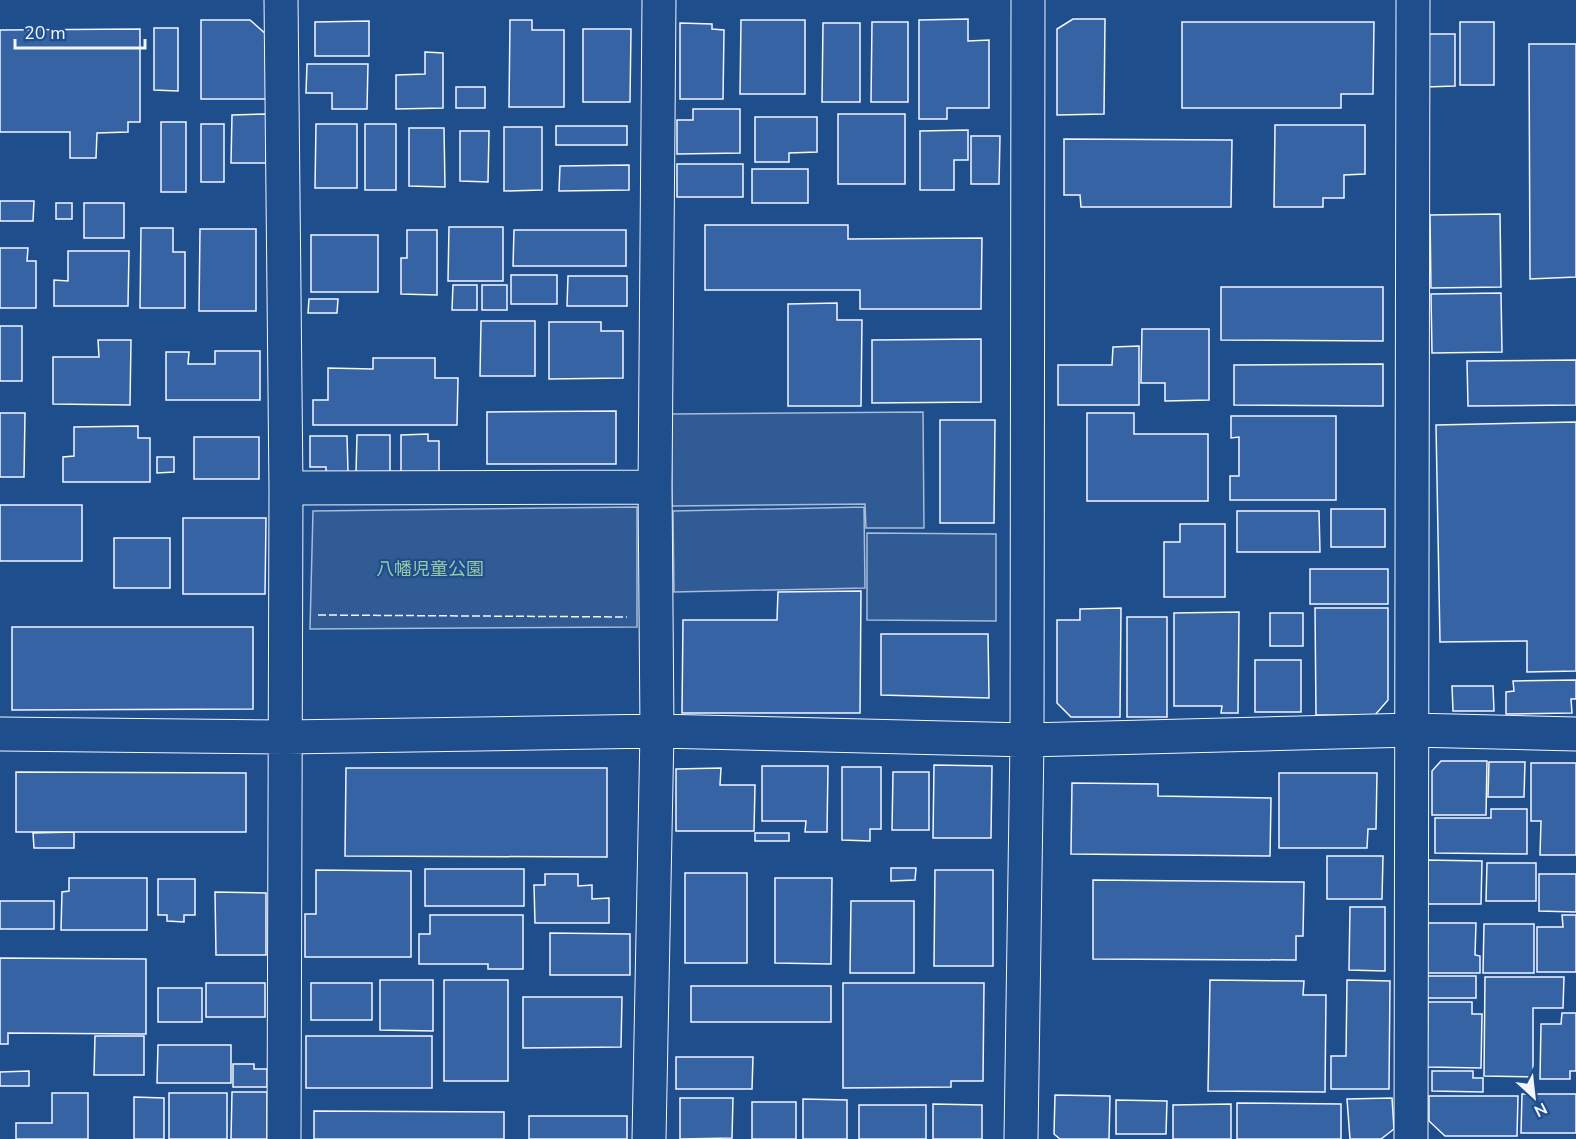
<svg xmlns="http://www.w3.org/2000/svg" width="1576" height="1139" font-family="'Nunito Sans','Noto Sans JP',sans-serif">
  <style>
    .built { fill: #305b95; stroke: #a8bbd7; stroke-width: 1.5 }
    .building { fill: #3563a3; stroke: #f2f6ff; stroke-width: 1.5 }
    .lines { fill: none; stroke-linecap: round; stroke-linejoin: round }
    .minor-casing { stroke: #f2f6ff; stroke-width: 35 }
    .minor { stroke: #1f4e8c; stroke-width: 33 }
    .fence { stroke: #f2f6ff; stroke-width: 1.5; stroke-dasharray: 8 3; stroke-linecap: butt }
    .labels { text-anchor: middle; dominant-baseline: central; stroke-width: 4.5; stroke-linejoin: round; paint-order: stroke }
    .park-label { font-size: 18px; fill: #97c8a6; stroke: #1f4e8c }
  </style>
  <rect width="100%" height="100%" fill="#1f4e8c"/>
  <!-- built -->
  <path class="built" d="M923,412L924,528H866L865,504L672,506L671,414Z
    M637,507V627L310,629L313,511Z
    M864,507L865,588L674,592L673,511Z
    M867,533L996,534V621L867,620Z"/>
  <!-- building -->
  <path class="building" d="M968,19V41L989,40V108H947V119H919V20Z
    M1073,19H1105L1104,114L1057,115V29Z
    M201,20H250L268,36V99H201Z
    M510,20H532V30H564V107H509Z
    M741,20H805V94H740Z
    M369,21V56H315V22Z
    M872,22H908V102H871Z
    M1182,22H1374L1373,94H1341V108H1182Z
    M1460,22H1494V85H1460Z
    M680,23L712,24V29L724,30L723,99H680Z
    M823,23H860V102H822Z
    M154,28H178V91L154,90Z
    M140,29V122H128V132L97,133L96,158H70V132H0V30Z
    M583,29H631L630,102H583Z
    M1425,34H1455V86L1426,87Z
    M1529,44H1576V277L1530,279Z
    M425,52L443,53V108L396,109V75L425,74Z
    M307,64H368L367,109H332V93H306Z
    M456,87H485V108H456Z
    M693,109H740V153L677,154V120H693Z
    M266,114V163H231L232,115Z
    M838,114H905V184H838Z
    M755,117H817V152L789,153V162H755Z
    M161,122H186V192H161Z
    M201,124H224V182H201Z
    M316,124H357V188H315Z
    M365,124H396V190H365Z
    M1275,125H1365V174L1344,175V198H1323V207H1274Z
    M556,126H627V145H556Z
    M504,127H542V190L504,191Z
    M409,128H444L445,187L409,186Z
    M968,130V160H954V190H920V131Z
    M460,131H489L488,182L460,181Z
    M971,136H1000L999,184H971Z
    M1064,139L1232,140L1231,207H1081L1080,195H1064Z
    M677,164H743V197H677Z
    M629,165V190L559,191L560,166Z
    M752,169H808V203H752Z
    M0,201H34L33,221H0Z
    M56,203H72V219H56Z
    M84,203H124V238H84Z
    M1500,214L1501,287L1431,288L1430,215Z
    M705,225H848V239L982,238L981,309H860V290H705Z
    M449,227H503V281H448Z
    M141,228H173V252H185V308H140Z
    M200,229H256V311H199Z
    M407,230H437V295L401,294V258H407Z
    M514,230H626V266H513Z
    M311,235H378V292H311Z
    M0,248H28L27,261H36V308H0Z
    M68,251H129L128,306H54V280L68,281Z
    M511,275H557V304H511Z
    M568,276H627V306H567Z
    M453,285H477V310H452Z
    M482,285H507V310H482Z
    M1221,287H1383V341L1221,340Z
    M1501,293L1502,352L1432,353L1431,294Z
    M309,299H338L337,313H308Z
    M837,303V320H862L861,406H788V304Z
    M481,321H535V376H480Z
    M549,322H601V331H623V378L549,379Z
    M0,326H22V381H0Z
    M1142,329H1209V400L1165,401V383H1141Z
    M981,339V402L872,403V340Z
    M98,340H131L130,405L53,404V357H99Z
    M1139,346V405H1058V365H1112L1113,347Z
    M215,351H260V400H166V352H189L188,364H215Z
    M373,358H435V378H458L457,425H313V400H328V368L373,369Z
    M1576,360V405L1468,406L1467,361Z
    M1383,364V406L1234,405V365Z
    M616,411V464H487V412Z
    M0,413H25L24,477H0Z
    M1087,413H1134V434H1208V501H1087Z
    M1231,416H1336V500H1230V476H1239V437L1231,438Z
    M940,420H995L994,523H940Z
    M1576,422V671L1527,672V641L1440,642L1436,425Z
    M138,426V438H150V482H63V457L74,456V427Z
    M428,434V441H439V475H401V435Z
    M357,435H390V475L356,474Z
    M310,436H347L348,472H326V467H310Z
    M194,437H259V479H194Z
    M157,457H174V472L157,473Z
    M0,505H82V561H0Z
    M1331,509H1385V547H1331Z
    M1237,511H1319L1320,552H1237Z
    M183,518H266L265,594H183Z
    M1180,524H1225V597H1164V542H1180Z
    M114,538H170V588H114Z
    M1310,569H1388V604H1310Z
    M861,591L860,713H682L683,620H777L778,592Z
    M1121,608L1120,717H1071L1057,703V620H1080V609Z
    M1315,608H1388V700L1375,715H1316Z
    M1239,612L1238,713H1221L1222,706H1174V613Z
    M1270,613H1303V646H1270Z
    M1127,617H1167V717H1127Z
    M12,627H253V709L12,710Z
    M881,634H988L989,698L881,695Z
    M1255,660H1301V712H1255Z
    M1576,680V699H1571L1572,713L1506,714V692L1514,691L1513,681Z
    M1452,686H1493L1494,711H1453Z
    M1441,761H1487L1486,815H1432V771Z
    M1489,762H1525L1524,797H1488Z
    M1531,763H1576V855H1540L1541,821H1531Z
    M934,765L992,766L991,838H933Z
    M762,766H828L827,832H805L806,821H762Z
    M842,767H881V829H870V841L842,840Z
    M346,768H607V857L345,856Z
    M721,768L720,785H755L754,831H676V769Z
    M16,772L246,773V832H16Z
    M893,772H929V830H892Z
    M1279,773H1377L1376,829H1368L1367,848H1279Z
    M1072,783L1158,784V796L1271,798L1270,856L1071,854Z
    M1491,809H1527V854L1435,853V818H1491Z
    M74,832V848H34L33,833Z
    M755,833H789V841H755Z
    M1327,856H1383L1382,899H1327Z
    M1426,860L1482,861L1481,904H1426Z
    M1487,863H1536V901H1486Z
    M891,868H916L915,880L891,881Z
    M425,869H524V906H425Z
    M316,870L411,871V957H305V914H316Z
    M935,870H993V966H934Z
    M685,873H747V963H685Z
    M545,874H578V886L592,885V899L609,898V923H535L534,885H545Z
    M1539,874H1576V912L1539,911Z
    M69,878H147V930H61L62,892L69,891Z
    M775,878H832L831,964L775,963Z
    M158,879H195V915H184V922L167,921V915H158Z
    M1093,880L1304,882L1303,936H1296V960L1093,959Z
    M215,892L266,893V955H216Z
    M0,901H54V929H0Z
    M851,901H914V973H850Z
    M1350,907H1385V971L1349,970Z
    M430,915H523V969H488V964H419V934H430Z
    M1562,915H1576V972H1537V927H1563Z
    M1428,923H1476L1475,955L1480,956V973H1427Z
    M1484,924H1534V973H1483Z
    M550,933L630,934V975H550Z
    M0,958L146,959V1034L8,1033V1044H0Z
    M1427,976H1476V998H1427Z
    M1485,977H1564L1563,1008H1533V1077L1484,1076Z
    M380,980H433V1031L380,1030Z
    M444,980H508V1081H444Z
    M1210,980L1304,981L1303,995H1326L1325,1092L1208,1091Z
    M1347,980L1390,981L1389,1089H1331V1056H1346Z
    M206,983H265V1017H206Z
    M311,983H372V1020H311Z
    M843,983H984L983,1081H951V1087L843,1088Z
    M691,986H831V1022H691Z
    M158,988H202V1022H158Z
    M523,997H622L621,1047L523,1048Z
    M1428,1002H1472V1014H1482L1481,1068L1427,1067Z
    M1562,1013H1576V1071H1570V1079H1540L1541,1024H1561Z
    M95,1036H144V1075H94Z
    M306,1036H432V1088H306Z
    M158,1045H231V1083H157Z
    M676,1057H753L752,1089H676Z
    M233,1064H254V1069H267V1087H233Z
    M29,1071V1086H0V1072Z
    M1432,1071H1473V1078H1483V1092L1432,1091Z
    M232,1092H267V1139H231Z
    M52,1093H88V1139H16V1123H52Z
    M169,1093H227V1139H169Z
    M1522,1094H1576V1133H1521Z
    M1055,1095L1110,1096L1109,1139H1060L1054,1134Z
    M1429,1096H1518L1517,1136H1445L1429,1121Z
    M134,1097L164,1098V1139H134Z
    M680,1098H733L732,1138L680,1139Z
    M1392,1098L1394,1129L1381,1139H1350L1347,1099Z
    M803,1099L847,1100V1139H803Z
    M1116,1100L1167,1101L1166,1134H1116Z
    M752,1102H796V1139H752Z
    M1237,1103L1341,1104V1139H1237Z
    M933,1104L982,1105V1139H933Z
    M1231,1104V1139H1173V1105Z
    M859,1105H926V1139H859Z
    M314,1111L504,1112V1139H314Z
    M529,1116H627V1139H529Z"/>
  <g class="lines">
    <defs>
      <path id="minor" d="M281,0L286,488L284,1139
        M286,488L655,487
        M0,734L286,737L657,731L1027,740L1412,730L1576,734
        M649,1139L657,731L655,487L659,0
        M1021,1139L1027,740L1028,0
        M1411,1139L1413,0"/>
    </defs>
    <!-- minor casing -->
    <use href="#minor" class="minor-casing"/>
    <!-- minor -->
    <use href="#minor" class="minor"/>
    <!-- fence -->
    <path class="fence" d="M318,615L627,617"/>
  </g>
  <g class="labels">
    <!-- park labels -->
    <g class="park-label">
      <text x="430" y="569">八幡児童公園</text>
    </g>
  </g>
  <!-- north arrow -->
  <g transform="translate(1534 1097) rotate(153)" stroke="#1f4e8c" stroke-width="4.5" paint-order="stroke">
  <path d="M0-4.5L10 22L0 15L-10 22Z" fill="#f2f6ff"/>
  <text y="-9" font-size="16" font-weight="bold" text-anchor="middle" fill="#f2f6ff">N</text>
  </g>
  <!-- scale -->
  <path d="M15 39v9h130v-9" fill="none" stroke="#f2f6ff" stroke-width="3"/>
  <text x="24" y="39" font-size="18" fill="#f2f6ff" stroke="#1f4e8c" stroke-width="4.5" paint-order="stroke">20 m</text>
</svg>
